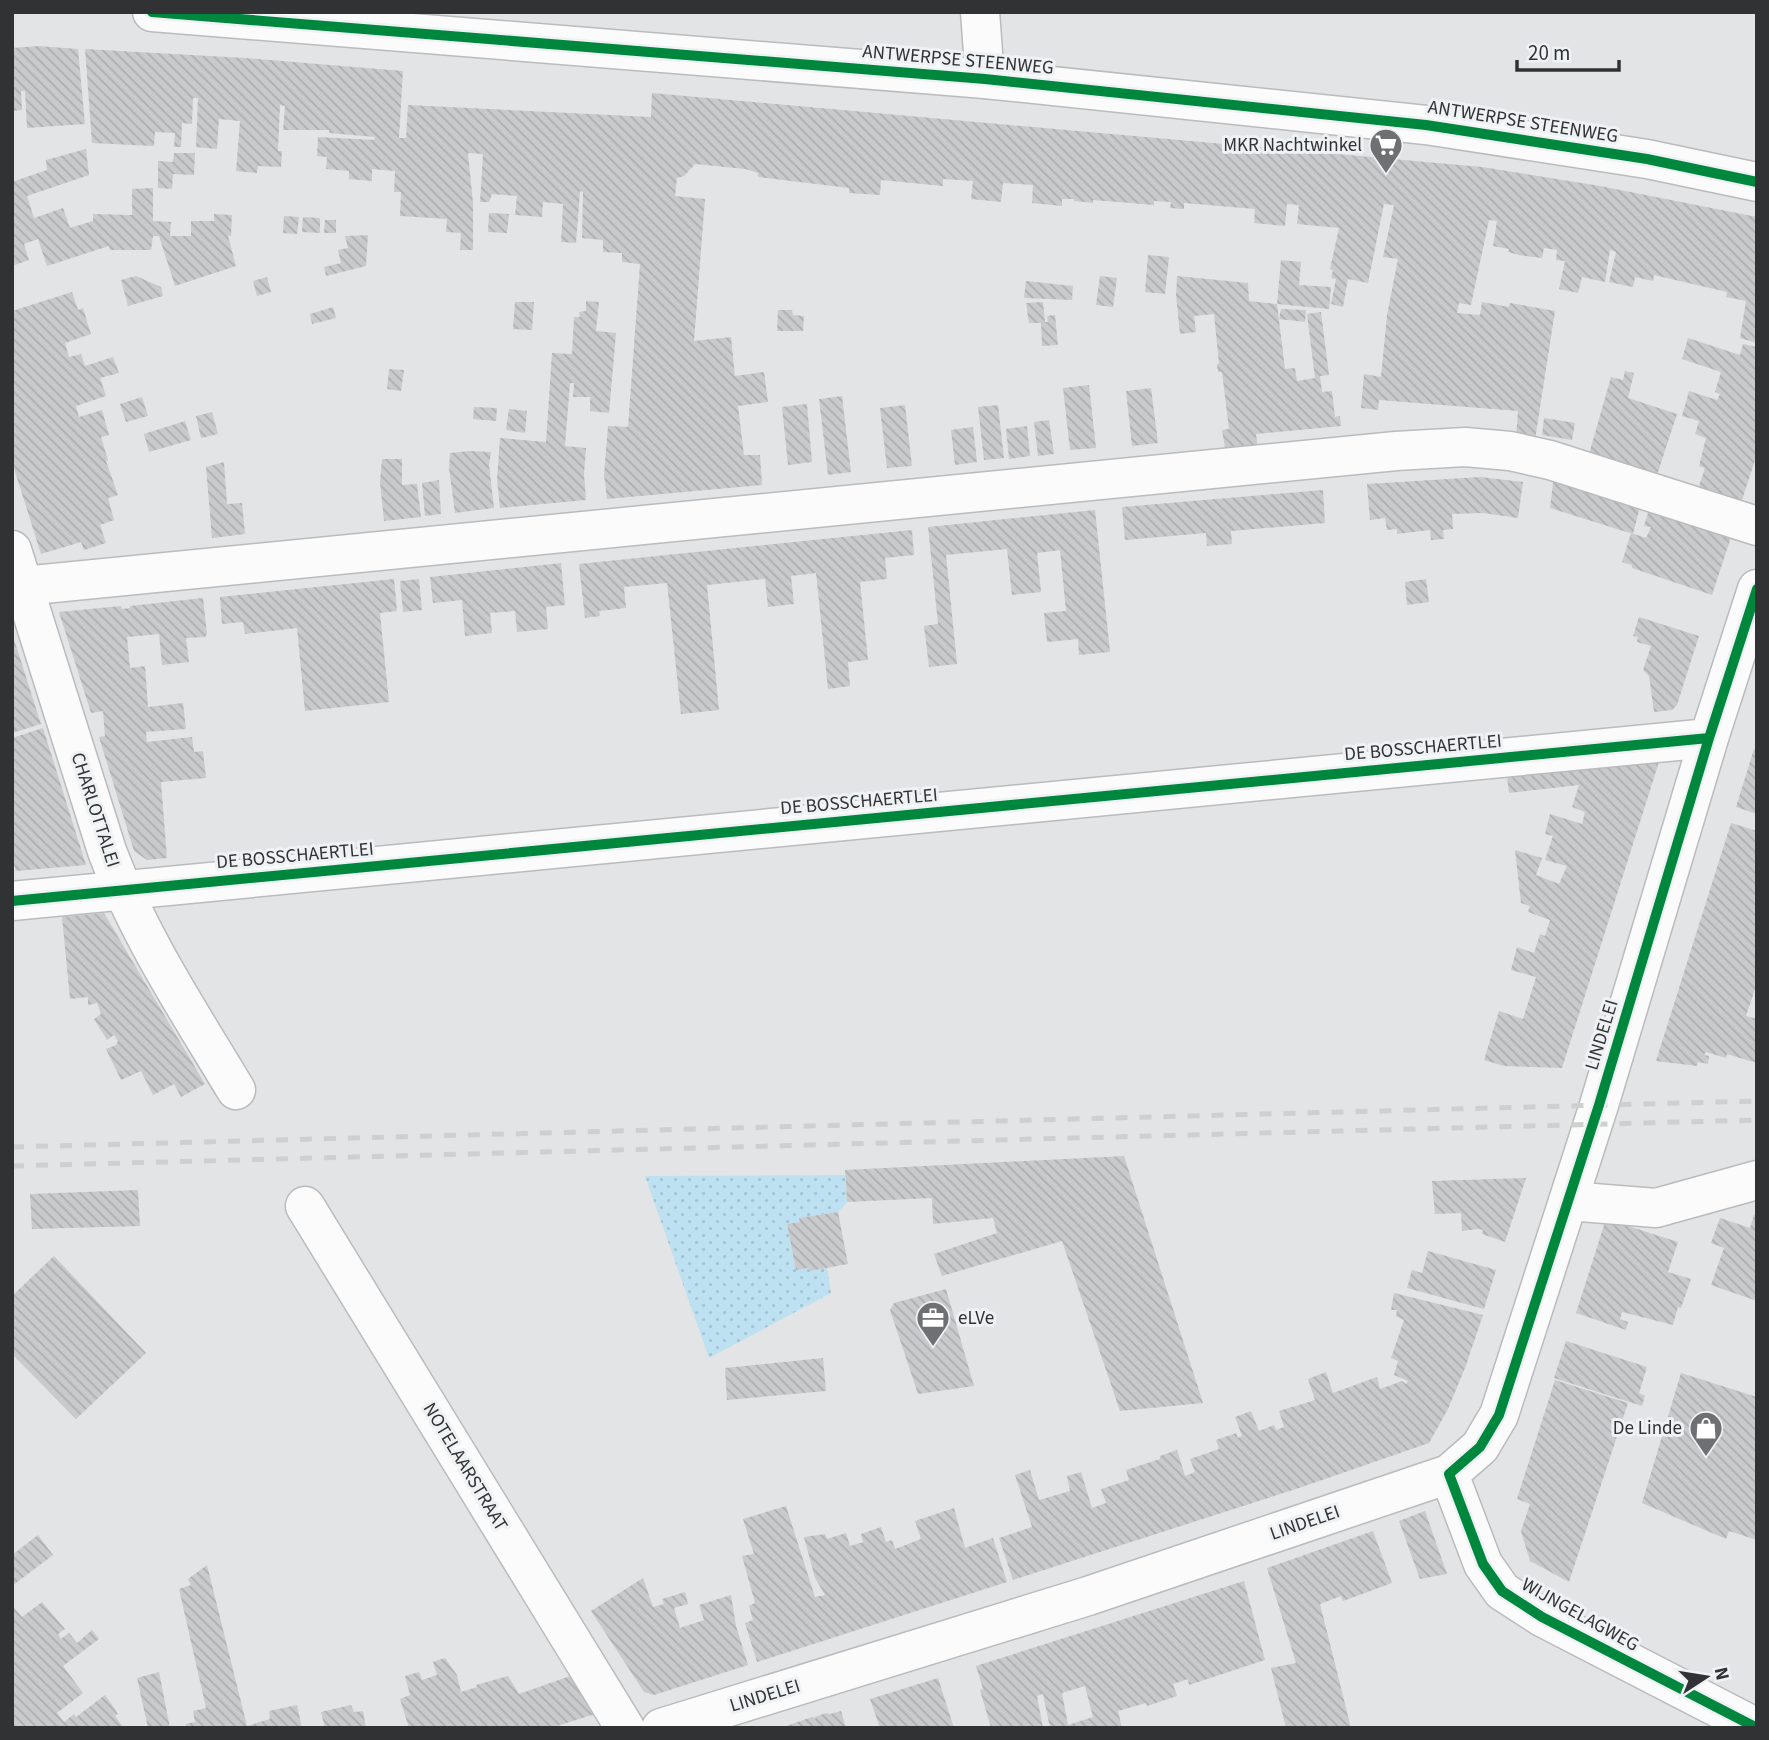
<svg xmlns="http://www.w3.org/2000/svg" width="1769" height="1740" font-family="'Source Sans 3',sans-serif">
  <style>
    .grass { fill: url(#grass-dots) }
    .building { fill: url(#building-back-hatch); fill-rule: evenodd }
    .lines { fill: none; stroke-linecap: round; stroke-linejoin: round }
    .minor-casing { stroke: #babbbd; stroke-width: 41 }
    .major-casing { stroke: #babbbd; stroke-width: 41 }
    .minor { stroke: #fbfbfb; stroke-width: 38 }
    .major { stroke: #fbfbfb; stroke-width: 38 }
    .rail { stroke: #cecfcf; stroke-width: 5; stroke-dasharray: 12 12; stroke-linecap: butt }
    .cycleway-casing { stroke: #eef2f4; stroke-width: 15 }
    .cycleway { stroke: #00873e; stroke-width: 10 }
    .labels { text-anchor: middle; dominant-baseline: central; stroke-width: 6; stroke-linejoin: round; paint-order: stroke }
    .street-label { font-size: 19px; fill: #313233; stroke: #eef2f4 }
    .poi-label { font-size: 19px; fill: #313233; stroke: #eef2f4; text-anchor: end }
  </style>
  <defs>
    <pattern id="grass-dots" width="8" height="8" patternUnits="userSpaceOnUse" patternTransform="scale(1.75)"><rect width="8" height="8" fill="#bee1f1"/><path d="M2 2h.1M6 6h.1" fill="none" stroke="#a4c2cf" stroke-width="1.8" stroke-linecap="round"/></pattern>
    <pattern id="building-back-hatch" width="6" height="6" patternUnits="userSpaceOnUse" patternTransform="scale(1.75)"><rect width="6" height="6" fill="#c9cacc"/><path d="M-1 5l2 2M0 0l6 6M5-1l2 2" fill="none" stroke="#adaeb0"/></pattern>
  </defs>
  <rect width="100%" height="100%" fill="#e2e4e6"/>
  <!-- grass -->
  <path class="grass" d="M845,1175L847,1202L838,1212L800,1218V1222L787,1224L796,1270L809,1268L810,1271L827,1268L831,1293L709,1358L645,1176Z"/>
  <!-- building -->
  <path class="building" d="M38,46L78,49L85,124L27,128L25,91H21L22,110L12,111V48Z
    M85,49L245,58L403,71L399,138H406L408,105L651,117L652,93L1482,167L1600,186L1757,217V343L1740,338L1746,301L1726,297L1727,292L1654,275L1653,281L1635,277L1633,287L1609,282L1616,252L1610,250L1605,282L1582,277L1578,293L1559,289L1565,261L1556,260L1557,250L1544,248L1542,258L1519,255L1508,252L1509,249L1493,246L1497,221L1489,220L1471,305L1459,303L1457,313L1480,315L1482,302L1509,307L1510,303L1555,311L1535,440L1516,438L1518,411L1379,400L1378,410L1361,408L1364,374L1381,377L1387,315L1398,259L1383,257L1394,205L1384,204L1368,283L1348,279L1343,307L1331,304L1336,279L1331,278L1333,270L1330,269L1339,228L1297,224L1299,205L1287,204L1285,226L1254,223L1255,209L1184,203V209L1170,208L1171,202L1154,201V205L1093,200V203L1074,201V199H1062V206L1032,203L1033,185L1003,183L1001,202L971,199L973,181L943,179V186L881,180L880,195L849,193V188L758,177V173L745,169L695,164L684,176L677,178L675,196L705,199L694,341L731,337L735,376L764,372L768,402L738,406L744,455H760L762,485L607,499L604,475L608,426L628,427L640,264L622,262V253L603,252V240L582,238L583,192L580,191L576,243L561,242L563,204L543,202L542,217L515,215L517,196L492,194L489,202H480L483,154L468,153L473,203V250H460L461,233L446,232L447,219L400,216L401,192H394L395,171L372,169V181L349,179V171L326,169L327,157L317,156L318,137L374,140L375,137L329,133V130H283L285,106L280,105L278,151H282L281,167L258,166L257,173L236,171L240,121L219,119L217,149L196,147L198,98H193L192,124L182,123L181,147H174L175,133L155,132L154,146L92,143Z
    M86,149L89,175L27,196L34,218L63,208L70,228L93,221V214L132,215V189L153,188V221L171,222L170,236H191V221H214V214L232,215L231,236H228L236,266L175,286L159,236H153L151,250H110L109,246L47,266L38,239L24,244L29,260L12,266V182L47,170L46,160Z
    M174,153H195L194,175L173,174L172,189L158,188V161L173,162Z
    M489,213L509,214L507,233L488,232Z
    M284,216L299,217L297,234L283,233Z
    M303,217L320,218V233L302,232Z
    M325,220H336V233H324Z
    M368,235L366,266L326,276L324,267L341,263L338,250L348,248L345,236Z
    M1148,255L1169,257L1165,294L1145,292Z
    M1281,260L1301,262L1299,285L1331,287L1329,309L1277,304Z
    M136,276L161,287L163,296L128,306L121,280Z
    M1100,276L1117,278L1113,307L1096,305Z
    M1177,276L1248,283L1249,301L1277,304L1285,369L1295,368L1297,381L1315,378L1307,314L1321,312L1329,375L1320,376L1322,392L1332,391L1335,417L1340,416L1341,426L1256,434L1258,449L1226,454L1222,430L1229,429L1222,372H1218L1217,364H1219L1214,314L1194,316L1196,332L1180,334L1176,295Z
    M267,277L271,292L257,296L253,281Z
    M1026,281L1073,286L1072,300L1024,298Z
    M72,292L78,310L83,308L91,334L65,343L69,357L81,354L85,366L113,357L119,373L100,378L106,396L76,406L79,417L102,410L109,435L101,437L108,460L106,461L118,495L108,498L114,520L100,525L106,543L84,550L81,542L41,554L12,462V311Z
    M586,301L599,302L596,331L616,333L609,413L590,411V397H573L574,383H570L565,446L586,448L584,474L586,500L500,508L497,479L500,438L546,442L552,353L572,354L574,317H580L579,312L586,311Z
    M515,302H534L532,330L513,329Z
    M1043,302L1045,322H1048L1047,316L1055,315L1058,345L1042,346L1041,323H1029L1026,303Z
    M333,307L336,318L312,324L310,314Z
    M1281,309L1306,310L1305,322L1279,319Z
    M778,310H792L793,315L804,316L803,331H777Z
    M1688,338L1740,355L1743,344L1757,347V454L1741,503L1698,489L1705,468L1699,466L1706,438L1695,434L1699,421L1682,416L1689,391L1717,400L1720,394L1715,392L1721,372L1682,359Z
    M389,369L404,370L401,391L387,389Z
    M1625,371L1634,373L1628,398L1677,414L1657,475L1589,454L1611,377L1623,380Z
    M1089,385L1096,448L1070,450L1063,388Z
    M1151,388L1158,443L1132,446L1126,391Z
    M842,396L851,472L828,475L819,399Z
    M142,397L148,416L126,422L120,404Z
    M807,404L812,462L788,465L782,407Z
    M905,405L912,466L887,468L880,408Z
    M998,405L1004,458L984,460L978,407Z
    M474,407L497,408L496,421L473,419Z
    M509,409L527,411L525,433L506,430Z
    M212,412L218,434L201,438L196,416Z
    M1544,418L1575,423L1572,440L1542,435Z
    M1049,420L1054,454L1038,456L1034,422Z
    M185,421L191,440L149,452L144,434Z
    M1027,426L1030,456L1009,459L1006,429Z
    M973,427L977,462L955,465L951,430Z
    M470,451L491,452L489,465L494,508L455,513L449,468L450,453Z
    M382,459H402V485L417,484L421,517L384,521L380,482Z
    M224,462L227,504L242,503L245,534L212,538L206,467Z
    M1554,476L1641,503L1633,534L1550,508Z
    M1480,477L1523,482L1518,518L1483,513L1452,514L1453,529L1443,530L1444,539L1431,540L1430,530L1397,534V529L1387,530L1385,518L1370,520L1367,484Z
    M439,480L441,514L425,516L422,483Z
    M1323,490L1325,523L1231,531L1232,544L1207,546L1206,533L1125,540L1122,507Z
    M1650,506L1733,531L1712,595L1632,568V565L1622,562L1631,533L1646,538L1651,527L1644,526Z
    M1095,510L1110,652L1079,655L1078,639L1047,642L1044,613L1066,611L1060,550L1037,553L1041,592L1012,595L1007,549L946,555L957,664L929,667L924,626L938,624L928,527Z
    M912,530L914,555L885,558L887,579L860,582L868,660L848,662L850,686L828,689L816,573L791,576L794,604L768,607L765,579L707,585L719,710L681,714L667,583L624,587L626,608L599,611L600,616L585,618L579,564Z
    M561,563L565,605L546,607L548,629L517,632L515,611L490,613L492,633L465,636L462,600L433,603L430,577Z
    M394,579L397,611L380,613L389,702L305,711L297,628L245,634L243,622L222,624L220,597Z
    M419,579L422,610L403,612L400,581Z
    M1426,579L1429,602L1407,605L1405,582Z
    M203,598L207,634L205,637L186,638L189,662L162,665L159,634L127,637L130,668L145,666L148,707L183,703L186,729L146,732L147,742L192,737L194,752L203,751L206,778L161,782L167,858L147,860L134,851L99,737L105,736L103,711L91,713L59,612L121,606L122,609L130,608V606Z
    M1639,617L1699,636L1677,705L1672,710L1654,712L1649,676L1643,670L1651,646L1637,642L1638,637L1633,636Z
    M12,633L41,724L12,733Z
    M43,728L86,865L16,871L12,859V738Z
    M1754,749H1757V814L1736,807Z
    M1659,762L1562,1068L1504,1066L1484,1060L1499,1011L1523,1019L1536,977L1511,970L1517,947L1534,953L1540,934L1545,936L1550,920L1528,912L1530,906L1521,903L1515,850L1542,858L1536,875L1559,884L1567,866L1545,860L1553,836L1545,834L1550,814L1582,824L1585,812L1572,807L1579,785L1509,793L1507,777Z
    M1731,823L1757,831V989H1755L1746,1016L1757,1019V1063L1727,1054L1726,1058L1706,1052L1704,1055L1709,1056L1708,1064L1698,1062L1697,1066L1656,1061Z
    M104,913L205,1084L181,1097L174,1084L153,1095L141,1071L121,1080L106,1049L116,1045L118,1041L114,1035L107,1040L94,1019L101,1014L97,1003L88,1005V997L70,999L62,917Z
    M1124,1156L1203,1403L1120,1411L1062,1241L942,1276L934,1254L997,1233L993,1218L933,1224L932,1198L847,1202L845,1170Z
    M1526,1178L1505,1242L1482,1234L1483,1230L1478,1229L1462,1231L1461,1213L1435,1214L1432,1181Z
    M138,1190L140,1226L32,1229L30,1194Z
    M838,1212L848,1264L810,1271L809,1268L796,1270L787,1224L800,1222L799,1218Z
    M1754,1215L1757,1216V1301L1711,1285L1724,1248L1711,1243L1720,1218L1750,1228Z
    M1606,1219L1678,1242L1668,1272L1691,1279L1681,1308L1678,1307L1673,1325L1622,1312L1620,1319L1628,1322L1626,1330L1576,1313Z
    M1428,1251L1496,1270L1484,1309L1407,1288L1412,1270L1422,1273Z
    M54,1256L146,1353L76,1419L12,1354V1296Z
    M946,1289L974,1386L918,1394L890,1310L894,1303Z
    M1394,1293L1483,1315L1465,1368L1448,1409L1429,1443L1299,1488L1013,1580L999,1538L1032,1527L1015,1475L1030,1470L1039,1500L1070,1491L1067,1476L1081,1472L1092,1508L1106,1503L1101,1489L1129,1480L1126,1470L1160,1459V1456L1177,1450L1185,1476L1195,1472L1190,1459L1219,1449L1216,1440L1236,1433L1238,1438L1242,1436L1235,1417L1251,1411L1259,1431L1274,1425L1276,1430L1284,1427L1279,1411L1315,1400L1308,1379L1326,1372L1333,1393L1377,1377L1380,1389L1402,1381L1406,1384L1408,1381L1394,1375L1398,1361L1391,1358L1404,1320L1396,1316L1397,1310H1391Z
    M1566,1341L1647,1367L1639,1393L1645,1396L1642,1406L1554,1378Z
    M823,1358L826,1391L727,1400L725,1368Z
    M1681,1373L1757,1397V1540L1729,1531L1726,1539L1642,1503Z
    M1555,1380L1628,1403L1569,1582L1530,1561L1521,1531L1530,1504L1517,1499Z
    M786,1506L815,1597L825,1595L815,1578L804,1537L825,1534L827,1539L846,1533L850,1546L863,1542L861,1534L881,1527L886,1542L892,1540L895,1549L921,1539L915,1521L954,1508L965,1548L993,1538L1007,1582L757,1662L745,1623L753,1620L749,1606L755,1603L742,1556L754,1554L743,1519Z
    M1425,1511L1447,1574L1420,1579L1399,1521Z
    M1373,1531L1392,1583L1343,1601L1341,1596L1320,1604L1351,1728H1286L1271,1668L1296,1663L1267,1568Z
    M38,1535L53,1555L12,1586V1555Z
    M207,1565L247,1726L270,1719L269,1711L297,1705L302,1728H186V1724L195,1722L193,1711L206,1708L179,1589L191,1585L188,1579Z
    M643,1578L653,1607L664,1604L662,1599L685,1592L688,1604L674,1608L680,1628L704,1620L699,1605L731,1595L736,1626L748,1665L654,1695L644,1692L591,1611Z
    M1244,1581L1265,1660L1189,1685L1188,1679L1173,1684L1177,1696L1147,1706L1146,1703L1118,1711L1122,1728H1050L1043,1694L1037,1696L1043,1728H991L980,1690L983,1689L976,1666ZM1085,1686L1093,1717L1068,1725L1062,1693Z
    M42,1602L65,1629L58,1634L61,1639L69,1633L77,1643L92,1630L99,1639L63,1666L83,1693L57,1713L64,1722L74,1714L76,1717L105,1695L118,1714L115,1716L124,1728H12V1605L22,1617Z
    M445,1658L457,1675L461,1692L477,1687L476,1685L508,1676L519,1694L573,1675L598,1713L551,1728H409L400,1699L410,1695L405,1676L419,1672L422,1680L437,1675L433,1662Z
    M159,1672L170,1728H148L137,1678Z
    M938,1678L954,1728H880L870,1699Z
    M351,1705L354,1712L363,1711L366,1728H325L321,1712Z
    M841,1711L846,1728H780L812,1717L816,1719L815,1717L826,1713L830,1714Z"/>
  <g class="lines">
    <defs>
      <path id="minor" d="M980,12L985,79
        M12,550L107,851C139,936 189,1012 236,1090
        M23,586L1396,451L1465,447L1510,451L1550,460L1757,526
        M12,901L1709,738
        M1568,1201L1656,1208L1757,1180
        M305,1206L625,1728
        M1449,1474L1483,1564L1502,1591L1542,1617L1757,1728
        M661,1728L1088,1596L1449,1474L1480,1447L1499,1415L1599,1105L1709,738L1757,589"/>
      <path id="major" d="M152,12L985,79L1426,125L1647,159L1757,182"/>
    </defs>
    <!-- minor casing -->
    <use href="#minor" class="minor-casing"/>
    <!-- major casing -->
    <use href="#major" class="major-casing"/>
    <!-- minor -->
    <use href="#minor" class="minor"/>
    <!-- major -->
    <use href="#major" class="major"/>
    <!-- rail -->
    <path class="rail" d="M12,1147L1757,1101
      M12,1166L1757,1120"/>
    <defs>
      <path id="cycleway" d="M152,12L985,79L1426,125L1647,159L1757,182
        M12,901L1709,738
        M1757,1728L1542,1617L1502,1591L1483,1564L1449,1474L1480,1447L1499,1415L1599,1105L1709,738L1757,589"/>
    </defs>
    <!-- cycleway casing -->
    <use href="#cycleway" class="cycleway-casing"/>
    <!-- cycleway -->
    <use href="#cycleway" class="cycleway"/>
  </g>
  <!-- icons -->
  <defs>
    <symbol id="supermarket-pin" viewBox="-11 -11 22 30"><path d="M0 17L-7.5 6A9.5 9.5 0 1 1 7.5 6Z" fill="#6f7072" stroke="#eef2f4"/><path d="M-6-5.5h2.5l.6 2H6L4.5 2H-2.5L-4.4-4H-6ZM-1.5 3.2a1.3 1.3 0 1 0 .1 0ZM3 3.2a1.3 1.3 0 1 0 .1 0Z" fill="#fff"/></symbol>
    <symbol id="office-pin" viewBox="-11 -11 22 30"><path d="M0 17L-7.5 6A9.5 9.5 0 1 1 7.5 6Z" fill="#6f7072" stroke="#eef2f4"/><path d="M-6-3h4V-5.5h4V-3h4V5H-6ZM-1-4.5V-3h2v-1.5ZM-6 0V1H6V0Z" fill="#fff"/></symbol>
    <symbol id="shop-pin" viewBox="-11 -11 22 30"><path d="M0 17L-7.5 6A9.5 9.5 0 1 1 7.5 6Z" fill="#6f7072" stroke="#eef2f4"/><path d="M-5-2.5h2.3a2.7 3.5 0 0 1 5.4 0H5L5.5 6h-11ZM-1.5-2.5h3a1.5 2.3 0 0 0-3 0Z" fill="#fff"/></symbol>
  </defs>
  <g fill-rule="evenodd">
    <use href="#supermarket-pin" x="1367" y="126" width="38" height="52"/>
    <use href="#office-pin" x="914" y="1299" width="38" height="52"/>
    <use href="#shop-pin" x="1687" y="1409" width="38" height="52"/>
  </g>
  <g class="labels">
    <!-- street labels -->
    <g class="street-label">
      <text transform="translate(958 60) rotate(5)">ANTWERPSE STEENWEG</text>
      <text transform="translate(1523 122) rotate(9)">ANTWERPSE STEENWEG</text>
      <text transform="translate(1423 748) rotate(-5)">DE BOSSCHAERTLEI</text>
      <text transform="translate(859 802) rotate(-5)">DE BOSSCHAERTLEI</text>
      <text transform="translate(95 810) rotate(72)">CHARLOTTALEI</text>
      <text transform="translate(295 856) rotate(-5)">DE BOSSCHAERTLEI</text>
      <text transform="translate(1602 1035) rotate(-73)">LINDELEI</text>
      <text transform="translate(465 1467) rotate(59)">NOTELAARSTRAAT</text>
      <text transform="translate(1305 1523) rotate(-19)">LINDELEI</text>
      <text transform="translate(1580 1615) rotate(29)">WIJNGELAGWEG</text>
      <text transform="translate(765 1696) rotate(-17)">LINDELEI</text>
    </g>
    <!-- poi labels -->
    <g class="poi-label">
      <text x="1362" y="145">MKR Nachtwinkel</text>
      <text x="958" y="1318" text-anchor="start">eLVe</text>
      <text x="1682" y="1428">De Linde</text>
    </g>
  </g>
  <!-- border -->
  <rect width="1769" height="1740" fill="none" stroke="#313233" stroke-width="28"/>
  <!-- north arrow -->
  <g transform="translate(1706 1677) rotate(78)" stroke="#eef2f4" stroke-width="5" paint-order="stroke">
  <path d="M0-5L12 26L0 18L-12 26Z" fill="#313233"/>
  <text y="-10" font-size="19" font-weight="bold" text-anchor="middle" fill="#313233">N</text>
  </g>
  <!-- scale -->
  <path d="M1517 60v10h102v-10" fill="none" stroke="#313233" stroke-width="3.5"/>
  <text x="1528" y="60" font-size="21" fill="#313233" stroke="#eef2f4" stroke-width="5" paint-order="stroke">20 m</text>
</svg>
